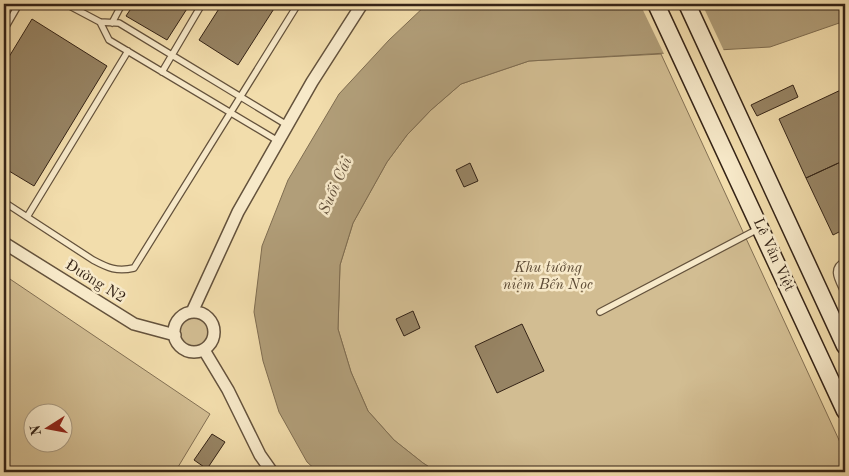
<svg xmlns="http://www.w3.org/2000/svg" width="849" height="476" font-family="'Old Standard TT',serif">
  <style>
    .green { fill: #d2bd92; stroke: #837054; fill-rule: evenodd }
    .water { fill: #b19e79; stroke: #7f6d51 }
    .pier { fill: #f2ddac }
    .building { fill: #978464; stroke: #342316 }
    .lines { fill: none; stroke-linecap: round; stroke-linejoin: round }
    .service-casing { stroke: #64523c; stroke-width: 8 }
    .minor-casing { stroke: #64523c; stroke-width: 14 }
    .secondary-casing { stroke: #342316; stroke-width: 19 }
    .service { stroke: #f7e9c9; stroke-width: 5.5 }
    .minor { stroke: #f7e9c9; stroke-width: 11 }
    .secondary { stroke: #f7e9c9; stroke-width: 16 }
    .labels { text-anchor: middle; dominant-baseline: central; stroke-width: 5; stroke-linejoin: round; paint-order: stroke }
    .street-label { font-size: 15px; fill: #342316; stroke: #f7e9c9 }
    .park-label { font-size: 15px; font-style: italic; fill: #5c4a35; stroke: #f7e9c9 }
    .water-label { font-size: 16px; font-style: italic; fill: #604e39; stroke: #f7e9c9 }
  </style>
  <rect width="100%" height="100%" fill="#f2ddac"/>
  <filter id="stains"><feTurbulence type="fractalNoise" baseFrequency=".004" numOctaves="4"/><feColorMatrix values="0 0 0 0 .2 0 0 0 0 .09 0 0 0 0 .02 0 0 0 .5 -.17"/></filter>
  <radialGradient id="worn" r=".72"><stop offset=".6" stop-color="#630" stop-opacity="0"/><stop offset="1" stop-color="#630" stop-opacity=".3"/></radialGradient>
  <!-- green -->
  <path class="green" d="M661,54L845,453V472H437L423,463L394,440L368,411L351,372L338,329L340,265L353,223L387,162L407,135L431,110L461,84L529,61Z
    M4,275L210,414L175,472H4ZM32,414H62V444H32Z
    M179 332a16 16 0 1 1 32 0a16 16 0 1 1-32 0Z"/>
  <!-- water -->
  <path class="water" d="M427,4H845V21L770,47L529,61L461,84L431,110L407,135L387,162L353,223L340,265L338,329L351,372L368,411L394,440L423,463L437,472H318L307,462L279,412L263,361L254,312L262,246L288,180L339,94L389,40Z"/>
  <!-- pier -->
  <path class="pier" d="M640,4H702L725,53L665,56Z"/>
  <!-- building -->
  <path class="building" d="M134,4H190L167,40L126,16Z
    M222,4H277L238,65L199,40Z
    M32,19L107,66L34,186L4,168V65Z
    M793,85L798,97L757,116L751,105Z
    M845,88V160L806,178L779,119Z
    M845,160V229L833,235L806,178Z
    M470,163L478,181L464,187L456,170Z
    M413,311L420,328L404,336L396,319Z
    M522,324L544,371L497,393L475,346Z
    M212,434L225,442L207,469L194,460Z"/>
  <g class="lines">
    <defs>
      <path id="service" d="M66,4L100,22L119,23L287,125
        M100,22L109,40L278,141
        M112,23L122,4
        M4,30L19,4
        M162,72L202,4
        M4,202L93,260C108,268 117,272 134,268L298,4
        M27,217L128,51
        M845,261C829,269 840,282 845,294
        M600,312L758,229"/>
      <path id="minor" d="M4,243L134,324L175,335
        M192,312L238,212L312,82L362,4
        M174 332a20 20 0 1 1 40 0a20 20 0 1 1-40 0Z
        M204,350L228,390L260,455L272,472"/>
      <path id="secondary" d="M656,4L845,411
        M687,4L845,346"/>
    </defs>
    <!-- service casing -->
    <use href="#service" class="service-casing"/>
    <!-- minor casing -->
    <use href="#minor" class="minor-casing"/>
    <!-- secondary casing -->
    <use href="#secondary" class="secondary-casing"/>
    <!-- service -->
    <use href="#service" class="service"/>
    <!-- minor -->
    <use href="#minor" class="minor"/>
    <!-- secondary -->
    <use href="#secondary" class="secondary"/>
  </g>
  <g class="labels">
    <!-- street labels -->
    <g class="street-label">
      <text transform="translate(773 255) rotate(65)">Lê Văn Việt</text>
      <text transform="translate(95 282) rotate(32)">Đường N2</text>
    </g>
    <!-- park labels -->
    <g class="park-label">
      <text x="548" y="268">Khu tưởng<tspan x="548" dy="17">niệm Bến Nọc</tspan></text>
    </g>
    <!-- water labels -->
    <g class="water-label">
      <text transform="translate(336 186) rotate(-66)">Suối Cái</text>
    </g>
  </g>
  <!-- margin -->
  <rect width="849" height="476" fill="none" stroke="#f2ddac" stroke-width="20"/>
  <rect x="5" y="5" width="839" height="466" fill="none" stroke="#342316" stroke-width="2.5"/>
  <rect x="10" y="10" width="829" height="456" fill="none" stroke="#342316"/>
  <!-- north arrow -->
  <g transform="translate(48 428) rotate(259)"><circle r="24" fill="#f7e9c9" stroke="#a99a81"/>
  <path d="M0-4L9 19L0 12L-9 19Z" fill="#8f2418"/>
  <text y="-8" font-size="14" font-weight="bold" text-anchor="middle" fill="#342316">N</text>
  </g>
  <rect width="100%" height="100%" filter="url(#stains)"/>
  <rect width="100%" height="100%" fill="url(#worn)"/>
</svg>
